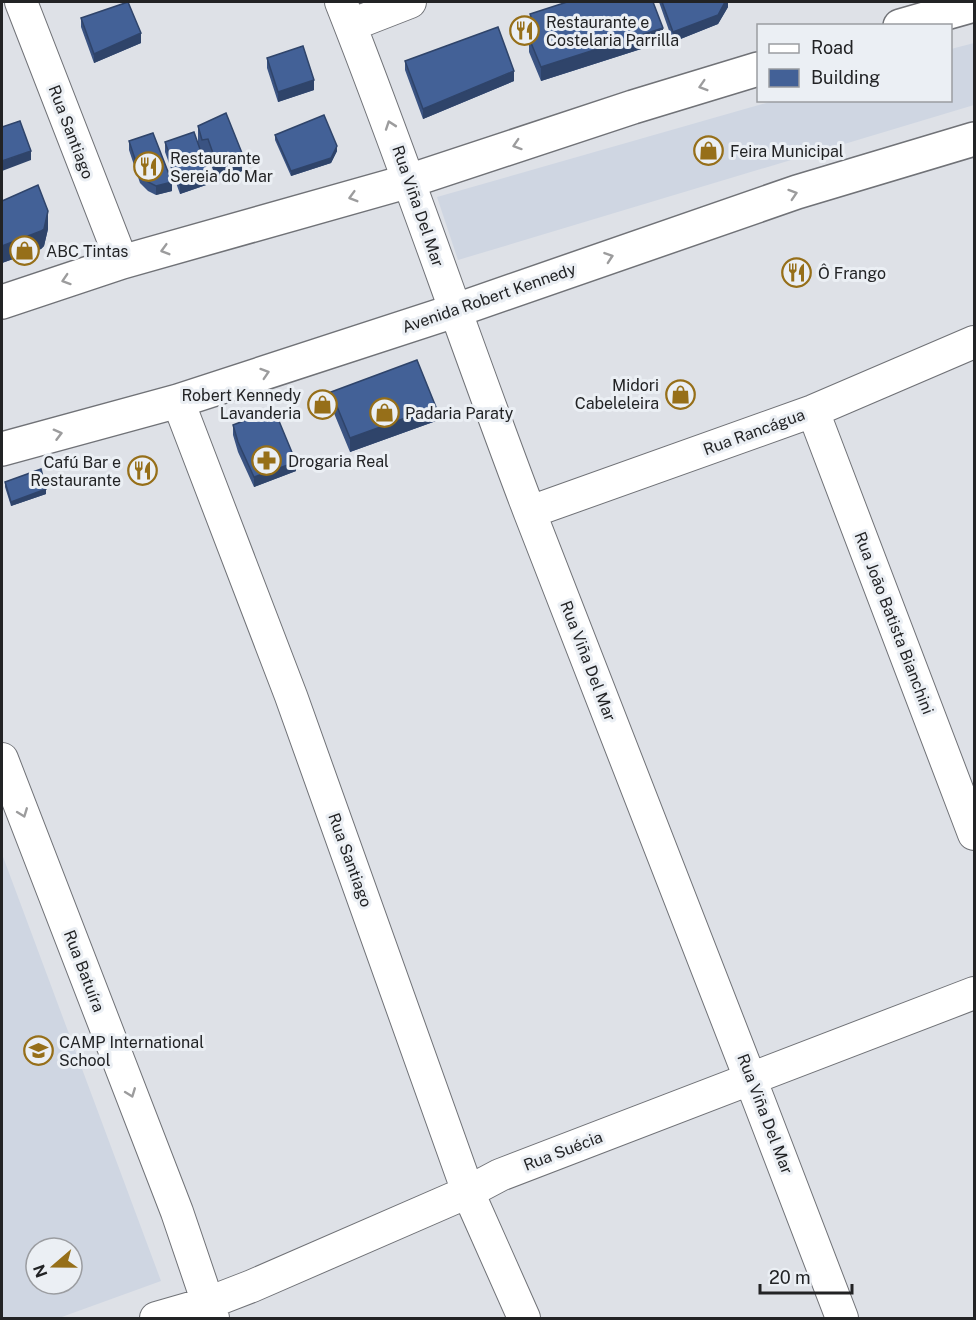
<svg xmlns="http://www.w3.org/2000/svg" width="976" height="1320" font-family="'Public Sans',sans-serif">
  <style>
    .built { fill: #cfd6e2; fill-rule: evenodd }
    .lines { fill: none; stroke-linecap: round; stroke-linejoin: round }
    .minor-casing { stroke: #707277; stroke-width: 34 }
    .primary-casing { stroke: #707277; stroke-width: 36 }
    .minor { stroke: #fff; stroke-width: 32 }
    .primary { stroke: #fff; stroke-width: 33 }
    .wall { fill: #3a5382 }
    .shaded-wall { fill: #2f446a }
    .building { fill: #436197; stroke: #2f446a; stroke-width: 1.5 }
    .oneway { stroke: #9c9c9d }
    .labels { text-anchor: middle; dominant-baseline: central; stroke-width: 6; stroke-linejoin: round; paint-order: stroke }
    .poi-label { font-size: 16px; fill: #222325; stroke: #ebeff4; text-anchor: start }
    .street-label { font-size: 16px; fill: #222325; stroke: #ebeff4 }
  </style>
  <rect width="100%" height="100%" fill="#dee1e7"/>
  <!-- built -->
  <path class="built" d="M974,43V105L458,260L437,197L773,101L950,100L951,49Z
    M2,854L161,1281L59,1318H2ZM36,1248H72V1284H36Z"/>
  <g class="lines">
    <defs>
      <path id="minor" d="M21,2L122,262
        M341,2C408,171 465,343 530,513C634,782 740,1049 842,1318
        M351,25L410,2
        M178,401L291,696L468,1192L524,1318
        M813,411L974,834
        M530,512L813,411L974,342
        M2,759L177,1212L213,1318
        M156,1318L208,1303L252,1286L468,1192L500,1175L974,993"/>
      <path id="primary" d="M900,26L974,5
        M2,302L122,262L409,181L633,107L758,69
        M2,449L178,401L454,311L797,192L974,139"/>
    </defs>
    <!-- minor casing -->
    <use href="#minor" class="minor-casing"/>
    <!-- primary casing -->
    <use href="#primary" class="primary-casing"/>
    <!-- minor -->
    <use href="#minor" class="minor"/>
    <!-- primary -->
    <use href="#primary" class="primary"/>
  </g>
  <!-- wall -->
  <path class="wall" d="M659,2H728V7L718,24L673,42Z
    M530,14L663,42L541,81L529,52V38L533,37L530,28Z
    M81,18L141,43L94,63L81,27Z
    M267,58L314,90L278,102L267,68Z
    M405,61L514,81L423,119L405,70Z
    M198,126L242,171L213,183V170L208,157H203L209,184L180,194L165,152V142L198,143Z
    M275,135L337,151L331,163L291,176L275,140Z
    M129,141L172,191L156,195L148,191L140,183L129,150Z
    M2,201L48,229L44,246L41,249L2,263Z
    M331,392L436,421L350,452L331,406Z
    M233,425L296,471L254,487L238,452L233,435Z
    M5,482L46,494L11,506L5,487Z"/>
  <!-- shaded-wall -->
  <path class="shaded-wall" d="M725,2H728V7L718,24L673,42V32Z
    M663,28V42L541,81V67Z
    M141,33V43L94,63V54Z
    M514,71V81L423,119V109Z
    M314,80V90L278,102V92Z
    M337,146V151L331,163L291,176V171Z
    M31,151V160L2,171V161Z
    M242,153V171L213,183V166Z
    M209,175V184L180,194V185Z
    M172,182V191L156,195V186Z
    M48,211V229L44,246L41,249L2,263V246Z
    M436,407V421L350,452V438Z
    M296,462V471L254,487V477Z
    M46,489V494L11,506V502Z"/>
  <!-- building -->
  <path class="building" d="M128,2L141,33L94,54L81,18Z
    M567,2H653L663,28L541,67L529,38L537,35L530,14Z
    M662,2H725L718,15L673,32Z
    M498,27L514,71L423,109L405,61Z
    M303,46L314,80L278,92L267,58Z
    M226,113L242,153L213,166L214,156L208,139L202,140L198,126Z
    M324,115L337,146L331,158L291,171L275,135Z
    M20,121L31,151L2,161V127Z
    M194,132L209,175L180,185L165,142Z
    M153,133L172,182L156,186L148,182L140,174L129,141Z
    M38,185L48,211L44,229L41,231L2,246V201Z
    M417,360L436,407L350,438L331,392Z
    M274,409L296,462L254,477L238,442L233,425Z
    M41,469L46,489L11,502L5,482Z"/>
  <!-- one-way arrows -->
  <defs><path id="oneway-chevron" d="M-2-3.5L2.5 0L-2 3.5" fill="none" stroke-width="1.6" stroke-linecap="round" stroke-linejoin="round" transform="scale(1.5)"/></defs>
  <g class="oneway">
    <use href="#oneway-chevron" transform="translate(703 86) rotate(163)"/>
    <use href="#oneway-chevron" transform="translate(390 125) rotate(-109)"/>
    <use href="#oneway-chevron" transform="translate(517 145) rotate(162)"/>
    <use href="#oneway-chevron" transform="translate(793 194) rotate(-18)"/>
    <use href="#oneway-chevron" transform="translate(353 197) rotate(164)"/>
    <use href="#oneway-chevron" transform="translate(165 250) rotate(164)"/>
    <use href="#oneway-chevron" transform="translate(609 257) rotate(-19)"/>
    <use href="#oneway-chevron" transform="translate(66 280) rotate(162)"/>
    <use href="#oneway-chevron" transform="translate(265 373) rotate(-18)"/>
    <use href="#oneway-chevron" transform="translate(58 434) rotate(-15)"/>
    <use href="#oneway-chevron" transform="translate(23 813) rotate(69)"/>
    <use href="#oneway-chevron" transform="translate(131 1093) rotate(69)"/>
  </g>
  <!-- icons -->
  <defs>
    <symbol id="restaurant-ring" viewBox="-11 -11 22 22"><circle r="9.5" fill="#ebeff4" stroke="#966f19" stroke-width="1.5"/><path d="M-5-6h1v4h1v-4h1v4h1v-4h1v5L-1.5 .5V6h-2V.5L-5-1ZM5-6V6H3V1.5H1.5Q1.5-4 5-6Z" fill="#966f19"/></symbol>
    <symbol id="shop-ring" viewBox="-11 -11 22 22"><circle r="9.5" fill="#ebeff4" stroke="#966f19" stroke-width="1.5"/><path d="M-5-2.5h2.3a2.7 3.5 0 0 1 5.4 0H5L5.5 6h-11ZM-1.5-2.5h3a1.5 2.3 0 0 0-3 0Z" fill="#966f19"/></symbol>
    <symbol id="pharmacy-ring" viewBox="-11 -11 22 22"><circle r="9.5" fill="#ebeff4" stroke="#966f19" stroke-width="1.5"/><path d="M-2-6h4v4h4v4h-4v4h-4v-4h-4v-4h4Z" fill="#966f19"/></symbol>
    <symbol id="school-ring" viewBox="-11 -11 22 22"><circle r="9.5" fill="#ebeff4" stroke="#966f19" stroke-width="1.5"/><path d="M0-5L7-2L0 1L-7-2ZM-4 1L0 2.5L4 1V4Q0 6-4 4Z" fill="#966f19"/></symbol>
  </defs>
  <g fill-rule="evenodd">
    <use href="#restaurant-ring" x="508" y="14" width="33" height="33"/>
    <use href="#shop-ring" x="692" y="134" width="33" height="33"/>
    <use href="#restaurant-ring" x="132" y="150" width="33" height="33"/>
    <use href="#shop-ring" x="8" y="234" width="33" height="33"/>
    <use href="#restaurant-ring" x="780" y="256" width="33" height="33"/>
    <use href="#shop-ring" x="664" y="378" width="33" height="33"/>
    <use href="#shop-ring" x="306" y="388" width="33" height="33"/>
    <use href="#shop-ring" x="368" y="396" width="33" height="33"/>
    <use href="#pharmacy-ring" x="250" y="444" width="33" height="33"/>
    <use href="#restaurant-ring" x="126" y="454" width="33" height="33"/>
    <use href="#school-ring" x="22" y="1034" width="33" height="33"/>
  </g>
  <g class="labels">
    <!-- poi labels -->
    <g class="poi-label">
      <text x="546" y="22">Restaurante e<tspan x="546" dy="18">Costelaria Parrilla</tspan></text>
      <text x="730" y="151">Feira Municipal</text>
      <text x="170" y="158">Restaurante<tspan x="170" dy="18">Sereia do Mar</tspan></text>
      <text x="46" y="251">ABC Tintas</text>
      <text x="818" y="273">Ô Frango</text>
      <text x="659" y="385" text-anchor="end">Midori<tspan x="659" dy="18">Cabeleleira</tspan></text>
      <text x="301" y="395" text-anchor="end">Robert Kennedy<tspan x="301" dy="18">Lavanderia</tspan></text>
      <text x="405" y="413">Padaria Paraty</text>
      <text x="288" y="461">Drogaria Real</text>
      <text x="121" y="462" text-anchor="end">Cafú Bar e<tspan x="121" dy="18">Restaurante</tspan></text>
      <text x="59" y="1042">CAMP International<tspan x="59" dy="18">School</tspan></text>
    </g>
    <!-- street labels -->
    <g class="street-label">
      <text transform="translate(71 132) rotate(69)">Rua Santiago</text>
      <text transform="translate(418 206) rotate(71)">Rua Viña Del Mar</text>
      <text transform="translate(489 298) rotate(-19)">Avenida Robert Kennedy</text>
      <text transform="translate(754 432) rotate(-20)">Rua Rancágua</text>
      <text transform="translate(894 623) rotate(69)">Rua João Batista Bianchini</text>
      <text transform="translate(588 661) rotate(69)">Rua Viña Del Mar</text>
      <text transform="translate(350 860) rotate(70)">Rua Santiago</text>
      <text transform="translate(84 971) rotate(69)">Rua Batuíra</text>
      <text transform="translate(765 1114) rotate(69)">Rua Viña Del Mar</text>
      <text transform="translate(563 1151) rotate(-21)">Rua Suécia</text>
    </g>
  </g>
  <!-- border -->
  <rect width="976" height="1320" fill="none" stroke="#222325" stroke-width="6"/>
  <!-- legend -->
  <rect x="757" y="24" width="195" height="78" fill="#ebeff4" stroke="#9b9da1" stroke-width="1.5"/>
  <rect x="769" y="44" width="30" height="9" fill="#ffffff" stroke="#9b9da1" stroke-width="1.5"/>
  <text x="811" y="54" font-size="18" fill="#222325">Road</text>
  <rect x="769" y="69" width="30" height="18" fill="#436197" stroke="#9b9da1" stroke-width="1.5"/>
  <text x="811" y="84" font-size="18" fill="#222325">Building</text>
  <!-- north arrow -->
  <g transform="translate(54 1266) rotate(250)"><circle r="28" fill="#ebeff4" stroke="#9b9da1" stroke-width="1.5"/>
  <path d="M0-4.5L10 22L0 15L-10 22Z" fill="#966f19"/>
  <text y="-9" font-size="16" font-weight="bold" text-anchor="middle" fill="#222325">N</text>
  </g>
  <!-- scale -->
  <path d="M760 1284v9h92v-9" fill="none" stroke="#222325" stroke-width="3"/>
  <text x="769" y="1284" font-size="18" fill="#222325" stroke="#ebeff4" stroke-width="4.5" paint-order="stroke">20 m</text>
</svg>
